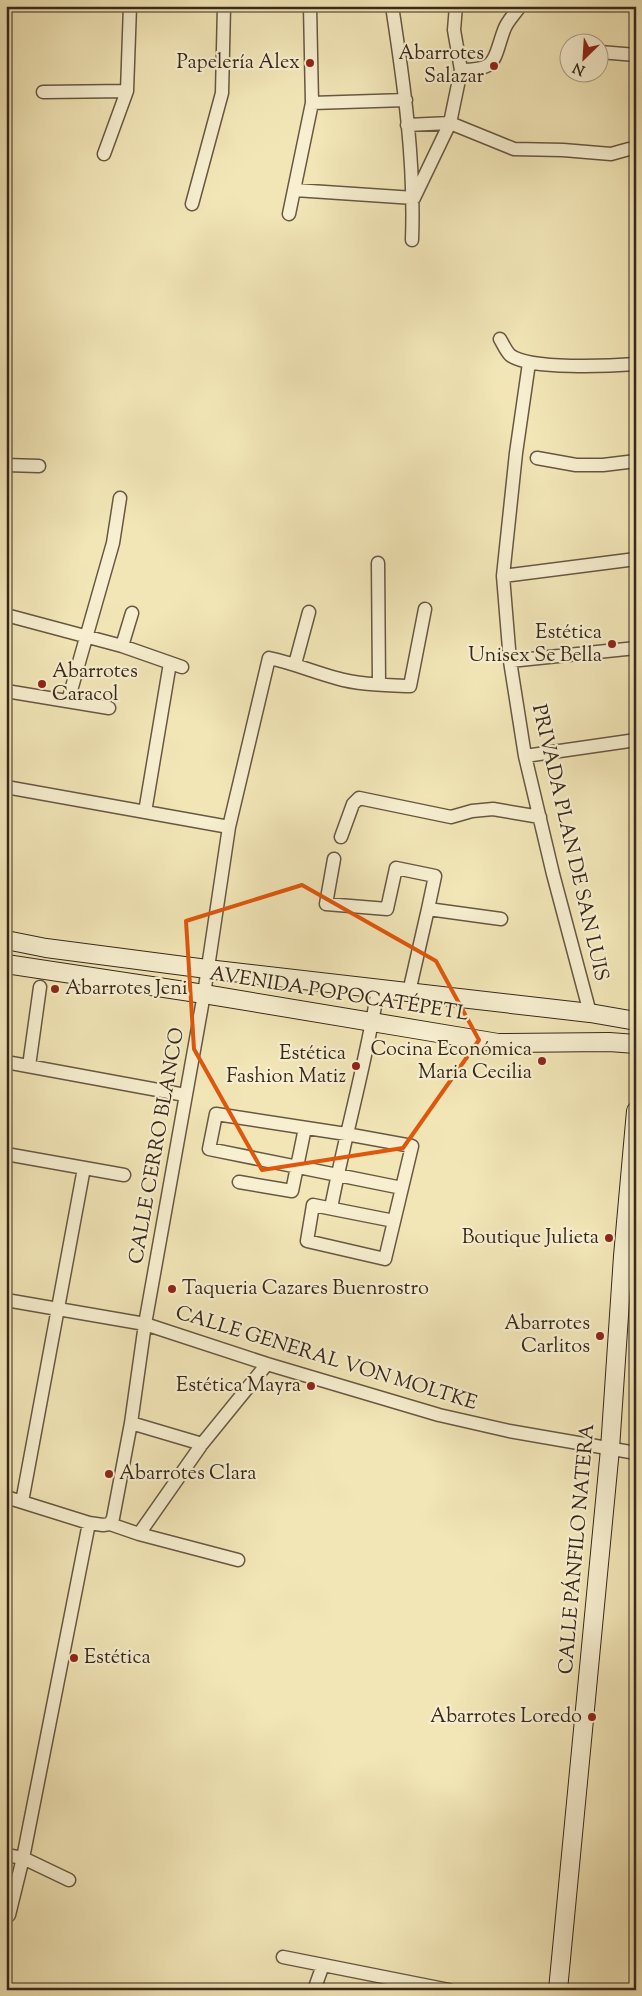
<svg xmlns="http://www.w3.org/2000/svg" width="642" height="1996" font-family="'Sorts Mill Goudy',serif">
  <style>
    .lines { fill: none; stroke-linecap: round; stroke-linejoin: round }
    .street-casing { stroke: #665842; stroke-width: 15 }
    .secondary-casing { stroke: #37281b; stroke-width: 20 }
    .street { stroke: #f7efd0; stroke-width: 12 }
    .secondary { stroke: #f7efd0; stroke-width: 18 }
    .marked { fill: none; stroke: #df570d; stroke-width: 4; stroke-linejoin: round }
    .poi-dot { fill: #8f2418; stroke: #f7efd0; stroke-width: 2 }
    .labels { text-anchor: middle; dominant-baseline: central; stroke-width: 4.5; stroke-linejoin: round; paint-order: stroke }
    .poi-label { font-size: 20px; fill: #37281b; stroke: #f7efd0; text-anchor: end }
    .street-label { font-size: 20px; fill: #37281b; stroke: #f7efd0 }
  </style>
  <rect width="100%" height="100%" fill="#f2e6b7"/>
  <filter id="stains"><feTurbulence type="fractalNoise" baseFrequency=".004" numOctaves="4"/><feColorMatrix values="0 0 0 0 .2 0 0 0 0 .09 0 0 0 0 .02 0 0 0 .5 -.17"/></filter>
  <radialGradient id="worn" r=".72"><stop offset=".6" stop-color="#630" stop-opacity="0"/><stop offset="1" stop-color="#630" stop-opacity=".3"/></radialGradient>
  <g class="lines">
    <defs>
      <path id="street" d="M392,6C404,84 415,161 412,240
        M600,52L636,55
        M461,70C498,70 493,60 504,30C507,21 515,14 520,6
        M43,92L127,91
        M312,103L406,100
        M407,125L450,123L514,149L563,150L611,154L629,149H636
        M104,154L127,91L130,6
        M295,190L414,198L450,123L461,70L454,30L456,6
        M192,204L222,93L224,6
        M289,214L312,103L310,6
        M500,339C503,344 506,351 510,355C530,370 610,366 636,364
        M529,363L516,453L503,576L510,661L525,756L553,874L590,1013
        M537,458L576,465H603L636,461
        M6,465L39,466
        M378,563L379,684
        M503,576L636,559
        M6,615L122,646L182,667
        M122,646L132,613
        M510,661L636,648
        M295,664L309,612
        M6,691L109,708
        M68,701L113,543L120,498
        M525,756L636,740
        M6,787L229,827
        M145,812L170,663
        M341,837L353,804L359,798L451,817L472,811L493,809L540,817
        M334,859L326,904L387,909L396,868L435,876L428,909L501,919
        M409,992L428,909
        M6,1062L185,1095
        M29,1066L40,987
        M6,1154L124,1175
        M239,1182L292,1191L305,1128
        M331,1208C345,1135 366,1063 378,989
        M394,1221L313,1205L307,1241L385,1259L412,1146L346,1134L216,1114L209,1149L402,1188
        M6,1300L145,1324L267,1364L439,1415L509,1431L636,1453
        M131,1423L202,1444
        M6,1497L89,1523L103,1525L110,1524L139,1534L238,1560
        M22,1502L84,1168
        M110,1524L113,1518L131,1423L145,1324L204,994L229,827L269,658C293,663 313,672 336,678C359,685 386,685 410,686L425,609
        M139,1534L202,1444L267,1364
        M6,1855L23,1858L69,1880
        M9,1915L23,1858L89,1523
        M283,1957L449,1990
        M314,1990L323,1965"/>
      <path id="secondary" d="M6,940L46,948L207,969L590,1013L636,1021
        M6,964L204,994L498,1043L609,1042L636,1044
        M558,1990L610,1449L623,1256L636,1111"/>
    </defs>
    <!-- street casing -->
    <use href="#street" class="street-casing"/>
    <!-- secondary casing -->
    <use href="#secondary" class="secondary-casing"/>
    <!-- street -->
    <use href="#street" class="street"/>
    <!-- secondary -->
    <use href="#secondary" class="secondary"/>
  </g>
  <!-- marked area -->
  <path class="marked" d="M302,885L436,961L479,1040L403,1148L262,1170L194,1049L186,921Z"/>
  <!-- markers -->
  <g class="poi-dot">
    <circle cx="310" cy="63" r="5"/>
    <circle cx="494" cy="66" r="5"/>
    <circle cx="612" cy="644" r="5"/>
    <circle cx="42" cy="684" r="5"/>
    <circle cx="55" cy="989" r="5"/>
    <circle cx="542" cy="1061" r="5"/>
    <circle cx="356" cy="1066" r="5"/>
    <circle cx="609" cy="1238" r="5"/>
    <circle cx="172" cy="1289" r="5"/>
    <circle cx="600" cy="1336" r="5"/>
    <circle cx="311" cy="1386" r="5"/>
    <circle cx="109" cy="1474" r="5"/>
    <circle cx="74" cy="1658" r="5"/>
    <circle cx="592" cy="1717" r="5"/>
  </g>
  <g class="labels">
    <!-- poi labels -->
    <g class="poi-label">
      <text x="484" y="54">Abarrotes<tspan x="484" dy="23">Salazar</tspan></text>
      <text x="300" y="63">Papelería Alex</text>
      <text x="602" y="633">Estética<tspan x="602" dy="23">Unisex Se Bella</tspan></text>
      <text x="52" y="672" text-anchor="start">Abarrotes<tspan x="52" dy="23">Caracol</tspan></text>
      <text x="65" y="989" text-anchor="start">Abarrotes Jeni</text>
      <text x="532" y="1050">Cocina Económica<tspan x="532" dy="23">Maria Cecilia</tspan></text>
      <text x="346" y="1054">Estética<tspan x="346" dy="23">Fashion Matiz</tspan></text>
      <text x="599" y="1238">Boutique Julieta</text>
      <text x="182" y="1289" text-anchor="start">Taqueria Cazares Buenrostro</text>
      <text x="590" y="1324">Abarrotes<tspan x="590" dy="23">Carlitos</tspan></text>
      <text x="301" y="1386">Estética Mayra</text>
      <text x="119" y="1474" text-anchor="start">Abarrotes Clara</text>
      <text x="84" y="1658" text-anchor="start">Estética</text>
      <text x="582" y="1717">Abarrotes Loredo</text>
    </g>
    <!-- street labels -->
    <g class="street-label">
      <text transform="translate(569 843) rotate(77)">PRIVADA PLAN DE SAN LUIS</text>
      <text transform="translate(339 995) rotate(9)">AVENIDA POPOCATÉPETL</text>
      <text transform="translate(158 1146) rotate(-80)">CALLE CERRO BLANCO</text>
      <text transform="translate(326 1359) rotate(17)">CALLE GENERAL VON MOLTKE</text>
      <text transform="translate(578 1549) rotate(-85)">CALLE PÁNFILO NATERA</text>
    </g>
  </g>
  <!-- margin -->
  <rect width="642" height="1996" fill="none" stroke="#f2e6b7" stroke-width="25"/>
  <rect x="8" y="8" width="627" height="1981" fill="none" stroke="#37281b" stroke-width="2.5"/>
  <rect x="12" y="12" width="617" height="1971" fill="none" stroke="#37281b"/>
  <!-- north arrow -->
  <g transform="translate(584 58) rotate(205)"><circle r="24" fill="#f7efd0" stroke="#aa9f88"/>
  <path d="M0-4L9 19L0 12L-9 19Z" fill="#8f2418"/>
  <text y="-8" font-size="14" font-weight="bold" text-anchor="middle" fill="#37281b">N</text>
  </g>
  <rect width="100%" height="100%" filter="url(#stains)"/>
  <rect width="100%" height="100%" fill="url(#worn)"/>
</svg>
